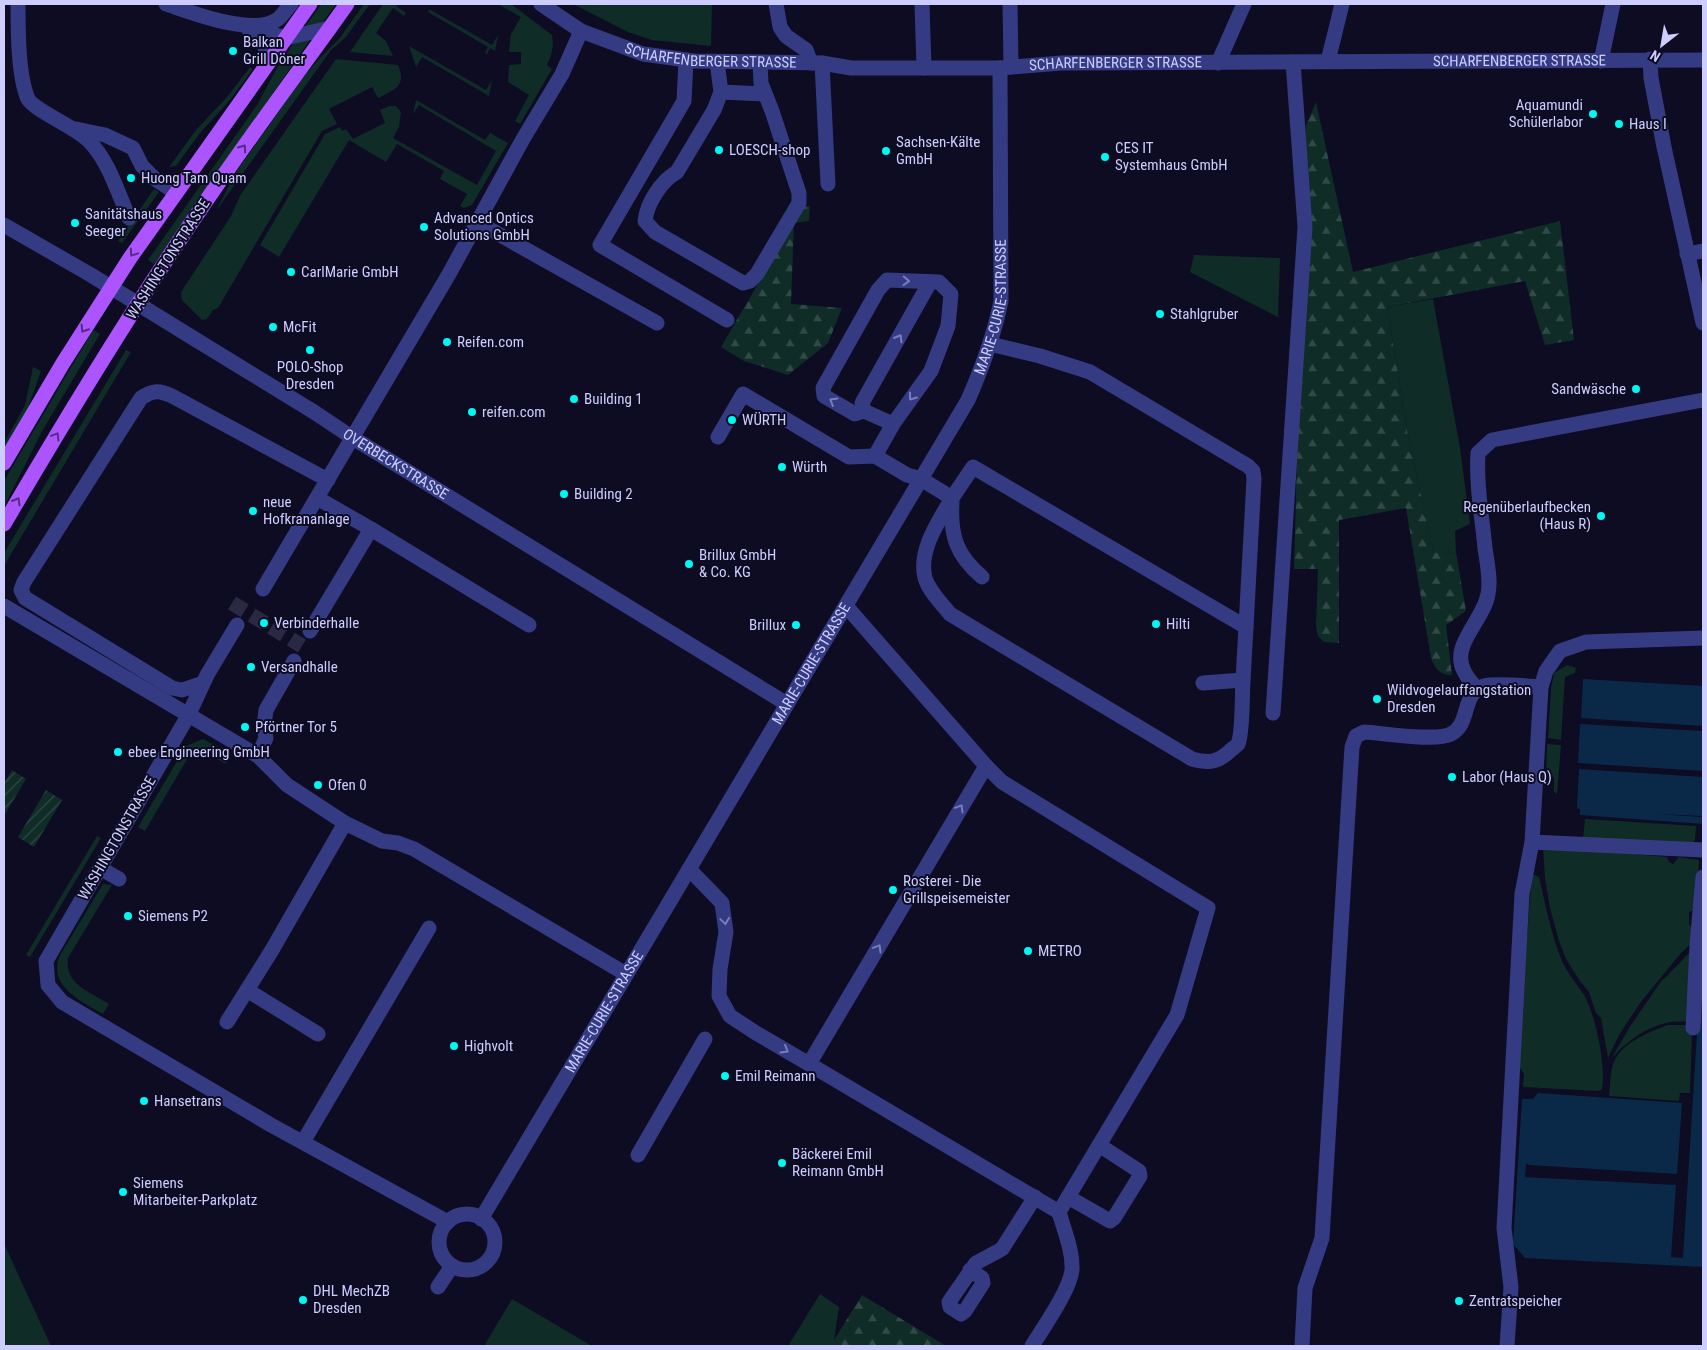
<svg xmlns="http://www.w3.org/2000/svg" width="1707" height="1350" font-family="'Roboto Condensed',sans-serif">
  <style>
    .grass { fill: #0f2c27 }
    .forest { fill: url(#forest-firs) }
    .garden { fill: url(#garden-furrows) }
    .water { fill: #0a2948 }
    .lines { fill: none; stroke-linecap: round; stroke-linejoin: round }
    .minor-tunnel { stroke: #2a2943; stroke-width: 15; stroke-dasharray: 15 8; stroke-linecap: butt }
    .minor { stroke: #343b83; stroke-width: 15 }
    .major { stroke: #ab54ff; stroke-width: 15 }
    .oneway { stroke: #542c85 }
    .oneway2 { stroke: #797dbb }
    .poi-dot { fill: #00f8f3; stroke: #0d0c22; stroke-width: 2 }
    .labels { text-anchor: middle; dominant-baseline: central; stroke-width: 4; stroke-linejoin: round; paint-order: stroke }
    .poi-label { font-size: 15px; fill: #cdcdff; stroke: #0d0c22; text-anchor: start }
    .street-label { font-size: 15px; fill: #cdcdff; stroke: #0d0c22 }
  </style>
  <defs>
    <pattern id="forest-firs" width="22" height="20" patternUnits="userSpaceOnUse" patternTransform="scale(1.25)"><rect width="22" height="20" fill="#0f2c27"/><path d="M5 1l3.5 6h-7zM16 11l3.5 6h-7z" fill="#314947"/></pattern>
    <pattern id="garden-furrows" width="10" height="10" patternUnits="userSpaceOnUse" patternTransform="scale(1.25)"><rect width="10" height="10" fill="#0f2c27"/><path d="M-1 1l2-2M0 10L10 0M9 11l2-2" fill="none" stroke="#314947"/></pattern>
  </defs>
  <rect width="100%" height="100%" fill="#0d0c22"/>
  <!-- grass -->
  <path class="grass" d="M321,4H336L323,22L301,33Z
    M364,4H370L345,38L331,50L216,211L236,172L301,80L318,60L339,39Z
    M383,4H397L396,6L406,13L404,16L393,8L376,33L386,41L393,56L350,52Z
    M498,4H511L552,35C554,47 552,54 547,65L552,69L520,124L515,121L529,95L508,82L509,65L521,64V52H509L511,34L521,17Z
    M573,4H712L711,46L652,40L628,32Z
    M429,9L492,45L498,35L495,51L490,48L487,54L485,53L488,47L428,12Z
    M312,37L154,264L148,260L257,105L277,68L294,42Z
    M409,46L486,90L492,80L489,96L422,57L416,67Z
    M336,59L398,65C407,86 395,89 378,98L372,87L329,109L337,124L322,131L218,308L213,310L207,319L202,320L182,300L181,292L231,216L241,194Z
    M250,67L253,69L230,100L200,133L176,166L169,167L196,130L227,97Z
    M416,100L485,140L490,133L508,143L472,205L464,208L460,206L467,194L440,179L444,171L397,144L386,162L349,140L279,257L260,245L325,134L340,127L342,131L346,129L353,139L385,123L380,110L389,106H396L401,112L399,127L393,138L477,185L496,151L419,105L413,114Z
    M154,189L159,192L122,243L118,241Z
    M1194,255L1280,258L1278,317L1190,272Z
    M1433,299L1460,448L1470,524L1455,531L1456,552L1434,554L1409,442L1387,307Z
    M93,330L100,334L41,433L4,507V481Z
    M126,350L131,352L4,566V553Z
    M33,367L41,371L27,411L4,451V443L25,405Z
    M1567,665L1576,668L1575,673L1565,677L1561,740L1548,738L1551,689L1554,673Z
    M203,739L231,754L226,764L203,751L189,756L145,831L138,827L186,746Z
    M1547,744L1561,745L1557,794L1554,792V777L1546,776Z
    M1585,819L1696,826L1695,840L1690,846L1583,839Z
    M97,836L101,838L30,957L26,955Z
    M1543,846L1667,857L1669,862L1673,864L1679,857L1699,860L1696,909L1689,912V925L1696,928L1694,941L1681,953L1640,1003L1619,1035L1608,1058L1601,1018L1596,1013L1589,992L1580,981L1566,959L1559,941L1550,908L1545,878Z
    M1532,874L1539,877C1546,906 1551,936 1563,963C1568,974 1577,984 1584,995C1596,1016 1606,1066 1602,1089L1598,1091L1523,1087L1524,1074L1517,1064Z
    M103,884L112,885L68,958C64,984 90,992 109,1004L103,1014C81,1001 47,986 60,955Z
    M1690,952L1686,1021C1680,1022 1672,1021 1666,1023C1644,1028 1625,1043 1611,1059L1631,1025L1662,980L1665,978Z
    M1667,1025H1685L1692,1031L1690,1093H1680L1679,1101L1609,1096C1610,1087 1610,1077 1612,1068C1618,1043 1646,1034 1667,1025Z
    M4,1242L6,1248L51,1346H4Z
    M820,1294L839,1307L834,1340L842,1346H788Z
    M512,1299L592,1346H484Z"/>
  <!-- forest -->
  <path class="forest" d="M1316,102L1353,272L1560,221L1574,340L1545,345L1525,281L1387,307L1409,442L1434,553L1456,552L1466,611L1446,625L1452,675C1440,675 1435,669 1431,658L1406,508L1339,520V643L1324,642L1318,636L1316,627L1318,569H1294L1306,125Z
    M810,206L809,221L794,223L791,304L842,308L828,343L788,375L744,361L721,347L803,207Z
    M862,1295L946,1346H842L834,1340Z"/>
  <!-- garden -->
  <path class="garden" d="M12,770L26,779L4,816V783Z
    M46,790L62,800L34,847L18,837Z"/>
  <!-- water -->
  <path class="water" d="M1583,679L1703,686V726L1581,718Z
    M1580,724L1703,731V771L1578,763Z
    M1579,769L1703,777V816L1654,814L1703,817V824L1580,815V809L1577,808Z
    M1703,937V1267L1525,1258L1513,1244L1522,1099H1533L1538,1093L1682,1103L1677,1174L1529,1165L1526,1163L1525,1177L1676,1185L1671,1257L1683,1258Z"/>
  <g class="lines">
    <!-- minor-tunnel -->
    <path class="minor-tunnel" d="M232,603L302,646"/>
    <!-- minor -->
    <g class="minor">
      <path d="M18,4C18,30 18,76 28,99C34,110 75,127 88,140C109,161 117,191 129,218"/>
      <path d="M166,4C193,13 254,37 278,19C283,15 287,8 291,4"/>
      <path id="s1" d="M541,4L581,31L643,54L694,61L822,63L851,68H1000L1061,63L1703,60"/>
      <path d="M776,4L780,27L786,36L806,50L811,63"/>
      <path d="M922,4L924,68"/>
      <path d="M1010,4L1011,67"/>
      <path d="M251,28L286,38L330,28"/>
      <path d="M249,30L264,44L269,62"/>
      <path d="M1650,59L1651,78L1664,147L1703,323"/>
      <path d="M686,60L684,101L600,245L727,320"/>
      <path d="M1328,61L1342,4"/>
      <path d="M1601,61L1613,4"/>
      <path d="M717,62L721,92L714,110L677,172C661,181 647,203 645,221L655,232L743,283L750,281L757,274L799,203V193L772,111L761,83L760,63"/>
      <path d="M822,63L828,184"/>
      <path d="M1218,63L1244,4"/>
      <path d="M721,92L765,94"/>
      <path d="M76,129L105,135L133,148L142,166L155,179L175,192"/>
      <path d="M477,222L657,323"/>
      <path id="s2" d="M4,225L91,275L198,341L314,412L353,438L787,704"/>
      <path d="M1687,254L1703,251"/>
      <path d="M864,411L862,403L930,282"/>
      <path d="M718,437L743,394L849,457L875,456L907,475L921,479L952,498L973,467L1246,627L1254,479L1253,471L1248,466L1090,372L1040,356L990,344"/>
      <path d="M875,456L893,424L931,371L948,326L951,294L939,282L887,280L878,290L823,388L824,396L855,414L864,411L893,424"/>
      <path d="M317,498L371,529L529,625"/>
      <path d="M952,498C939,521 918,550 925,578C929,591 941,603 950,614L1192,759C1210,764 1219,762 1232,749C1234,748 1236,746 1238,744C1243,733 1242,694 1243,680"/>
      <path d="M952,502C950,535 956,555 982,577"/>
      <path d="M263,589L449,274L523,139L562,74L581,31"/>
      <path d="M4,606L258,756L287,785L345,823L382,841L398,843L414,849L626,974"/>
      <path d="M237,625L207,675L188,716L46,961L48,985L62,1002L271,1125L448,1222"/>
      <path d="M310,631L371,529"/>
      <path d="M203,683L182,690L172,688L25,598L21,590L24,582L141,398C153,390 159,390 172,396L328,480"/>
      <path d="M1203,683L1243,680L1246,627"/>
      <path d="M1478,690C1473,684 1467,678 1464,671C1450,645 1484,620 1488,594C1491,580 1487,563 1485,548C1482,516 1476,485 1478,453L1492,440L1703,400"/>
      <path d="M1273,713L1305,227L1293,62"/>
      <path d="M258,756L266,738L264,726L266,710L294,661"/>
      <path d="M1532,842L1703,850"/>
      <path d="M100,868L119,879"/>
      <path d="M689,869L722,903L726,932L720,969L719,996L730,1016L756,1033L809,1064L986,766L846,606"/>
      <path d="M247,990L318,1034"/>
      <path d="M227,1022L272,950L345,823"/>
      <path d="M1693,1028L1697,945L1703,877"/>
      <path d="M809,1064L1059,1212L1177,1015L1208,908L1002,782L986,766"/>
      <path d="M303,1142L429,928"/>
      <path d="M638,1155L705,1039"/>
      <path d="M1068,1197L1110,1221L1114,1218L1140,1176L1139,1171L1099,1145"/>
      <circle cx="467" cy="1242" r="28"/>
      <path id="s3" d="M481,1219L968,400C982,368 994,336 1001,301L1000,68"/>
      <path d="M970,1270L982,1278L983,1283L965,1311L961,1314L950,1307L949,1302L976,1263L1002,1249L1035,1197"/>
      <path d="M438,1287L452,1266"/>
      <path d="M1032,1346C1043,1328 1070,1290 1072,1270C1073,1251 1064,1230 1059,1212"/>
      <path d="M1302,1346L1305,1288L1322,1238L1352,747L1356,736L1364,732C1383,733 1435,742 1451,734C1471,724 1461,693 1484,686C1494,683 1528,686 1541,687"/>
      <path d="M1507,1346L1511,1287L1504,1228L1522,894L1532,842L1541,687L1546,671L1560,651L1586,642L1703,638"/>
    </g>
    <!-- major -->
    <path class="major" d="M4,463L63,363L130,258L310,4
      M4,524C66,418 130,312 200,210C247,140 298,73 347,4"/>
  </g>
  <!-- one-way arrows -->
  <defs><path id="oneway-chevron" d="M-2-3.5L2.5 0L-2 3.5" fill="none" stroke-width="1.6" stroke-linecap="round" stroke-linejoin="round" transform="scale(1.25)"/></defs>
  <g class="oneway">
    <use href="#oneway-chevron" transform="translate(243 148) rotate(-55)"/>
    <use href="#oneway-chevron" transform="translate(133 253) rotate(124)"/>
    <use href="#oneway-chevron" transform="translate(84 329) rotate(122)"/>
    <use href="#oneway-chevron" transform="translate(56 436) rotate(-59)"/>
    <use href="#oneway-chevron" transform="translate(17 501) rotate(-60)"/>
  </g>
  <g class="oneway2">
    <use href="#oneway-chevron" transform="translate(906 281) rotate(2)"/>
    <use href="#oneway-chevron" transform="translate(899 338) rotate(-60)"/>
    <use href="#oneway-chevron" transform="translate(912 397) rotate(126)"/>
    <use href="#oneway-chevron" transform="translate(833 401) rotate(-149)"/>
    <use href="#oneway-chevron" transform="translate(960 808) rotate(-59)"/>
    <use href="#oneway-chevron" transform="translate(725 921) rotate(82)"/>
    <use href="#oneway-chevron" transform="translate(878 948) rotate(-59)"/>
    <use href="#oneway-chevron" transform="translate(785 1050) rotate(30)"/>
  </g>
  <!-- markers -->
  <g class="poi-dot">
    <circle cx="233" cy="51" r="5"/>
    <circle cx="1593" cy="114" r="5"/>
    <circle cx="1619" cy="124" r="5"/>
    <circle cx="719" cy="150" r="5"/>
    <circle cx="886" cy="151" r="5"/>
    <circle cx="1105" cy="157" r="5"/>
    <circle cx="131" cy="178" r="5"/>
    <circle cx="75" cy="223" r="5"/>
    <circle cx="424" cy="227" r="5"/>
    <circle cx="291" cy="272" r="5"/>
    <circle cx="1160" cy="314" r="5"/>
    <circle cx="273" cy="327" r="5"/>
    <circle cx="447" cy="342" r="5"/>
    <circle cx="310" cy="350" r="5"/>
    <circle cx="1636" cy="389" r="5"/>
    <circle cx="574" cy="399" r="5"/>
    <circle cx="472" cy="412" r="5"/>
    <circle cx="732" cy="420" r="5"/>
    <circle cx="782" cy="467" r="5"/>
    <circle cx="564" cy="494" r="5"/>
    <circle cx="253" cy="511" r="5"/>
    <circle cx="1601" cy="516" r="5"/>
    <circle cx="689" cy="564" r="5"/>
    <circle cx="264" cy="623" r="5"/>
    <circle cx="1156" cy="624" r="5"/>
    <circle cx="796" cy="625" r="5"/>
    <circle cx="251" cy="667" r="5"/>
    <circle cx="1377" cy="699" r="5"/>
    <circle cx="245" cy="727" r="5"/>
    <circle cx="118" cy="752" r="5"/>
    <circle cx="1452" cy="777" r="5"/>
    <circle cx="318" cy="785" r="5"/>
    <circle cx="893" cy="890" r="5"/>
    <circle cx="128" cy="916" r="5"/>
    <circle cx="1028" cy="951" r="5"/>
    <circle cx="454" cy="1046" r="5"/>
    <circle cx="725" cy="1076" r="5"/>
    <circle cx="144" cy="1101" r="5"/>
    <circle cx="782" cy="1163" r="5"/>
    <circle cx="123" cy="1192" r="5"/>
    <circle cx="303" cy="1300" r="5"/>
    <circle cx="1459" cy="1301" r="5"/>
  </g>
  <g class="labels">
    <!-- poi labels -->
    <g class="poi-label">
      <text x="243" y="42">Balkan<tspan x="243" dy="17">Grill Döner</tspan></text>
      <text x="1583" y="105" text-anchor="end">Aquamundi<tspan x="1583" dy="17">Schülerlabor</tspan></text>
      <text x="1629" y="124">Haus I</text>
      <text x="896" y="142">Sachsen-Kälte<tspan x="896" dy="17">GmbH</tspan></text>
      <text x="1115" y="148">CES IT<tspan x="1115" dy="17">Systemhaus GmbH</tspan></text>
      <text x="729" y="150">LOESCH-shop</text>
      <text x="141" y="178">Huong Tam Quam</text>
      <text x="85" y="214">Sanitätshaus<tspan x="85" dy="17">Seeger</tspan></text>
      <text x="434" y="218">Advanced Optics<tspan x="434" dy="17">Solutions GmbH</tspan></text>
      <text x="301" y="272">CarlMarie GmbH</text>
      <text x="1170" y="314">Stahlgruber</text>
      <text x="283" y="327">McFit</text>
      <text x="457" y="342">Reifen.com</text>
      <text x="310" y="367" text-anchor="middle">POLO-Shop<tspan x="310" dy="17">Dresden</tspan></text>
      <text x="1626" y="389" text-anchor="end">Sandwäsche</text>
      <text x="584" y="399">Building 1</text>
      <text x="482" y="412">reifen.com</text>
      <text x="742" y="420">WÜRTH</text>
      <text x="792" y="467">Würth</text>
      <text x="574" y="494">Building 2</text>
      <text x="263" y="502">neue<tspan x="263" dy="17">Hofkrananlage</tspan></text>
      <text x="1591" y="507" text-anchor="end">Regenüberlaufbecken<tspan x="1591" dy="17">(Haus R)</tspan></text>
      <text x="699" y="555">Brillux GmbH<tspan x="699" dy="17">&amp; Co. KG</tspan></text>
      <text x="274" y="623">Verbinderhalle</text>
      <text x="1166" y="624">Hilti</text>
      <text x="786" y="625" text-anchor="end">Brillux</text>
      <text x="261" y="667">Versandhalle</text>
      <text x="1387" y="690">Wildvogelauffangstation<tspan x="1387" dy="17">Dresden</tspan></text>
      <text x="255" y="727">Pförtner Tor 5</text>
      <text x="128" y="752">ebee Engineering GmbH</text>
      <text x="1462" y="777">Labor (Haus Q)</text>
      <text x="328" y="785">Ofen 0</text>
      <text x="903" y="881">Rosterei - Die<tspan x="903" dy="17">Grillspeisemeister</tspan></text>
      <text x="138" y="916">Siemens P2</text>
      <text x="1038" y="951">METRO</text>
      <text x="464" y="1046">Highvolt</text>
      <text x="735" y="1076">Emil Reimann</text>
      <text x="154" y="1101">Hansetrans</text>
      <text x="792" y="1154">Bäckerei Emil<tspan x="792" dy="17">Reimann GmbH</tspan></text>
      <text x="133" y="1183">Siemens<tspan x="133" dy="17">Mitarbeiter-Parkplatz</tspan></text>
      <text x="313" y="1291">DHL MechZB<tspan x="313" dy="17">Dresden</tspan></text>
      <text x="1469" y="1301">Zentratspeicher</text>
    </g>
    <!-- street labels -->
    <g class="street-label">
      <text stroke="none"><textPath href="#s1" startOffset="182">SCHARFENBERGER STRASSE</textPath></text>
      <text stroke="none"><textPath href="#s1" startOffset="992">SCHARFENBERGER STRASSE</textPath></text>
      <text stroke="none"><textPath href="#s1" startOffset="588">SCHARFENBERGER STRASSE</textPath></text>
      <text transform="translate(168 259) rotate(-57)">WASHINGTONSTRASSE</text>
      <text stroke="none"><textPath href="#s3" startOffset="1050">MARIE-CURIE-STRASSE</textPath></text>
      <text stroke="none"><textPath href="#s2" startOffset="459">OVERBECKSTRASSE</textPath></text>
      <text stroke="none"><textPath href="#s3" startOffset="646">MARIE-CURIE-STRASSE</textPath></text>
      <text transform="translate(117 838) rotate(-60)">WASHINGTONSTRASSE</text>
      <text stroke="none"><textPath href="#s3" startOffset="241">MARIE-CURIE-STRASSE</textPath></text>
    </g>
  </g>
  <!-- border -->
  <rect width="1707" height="1350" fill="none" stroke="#cdcdff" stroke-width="10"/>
  <!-- north arrow -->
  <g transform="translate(1662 45) rotate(211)" stroke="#0d0c22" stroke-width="4" paint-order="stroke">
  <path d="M0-4L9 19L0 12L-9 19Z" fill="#cdcdff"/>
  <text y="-8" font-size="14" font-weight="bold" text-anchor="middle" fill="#cdcdff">N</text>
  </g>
</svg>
